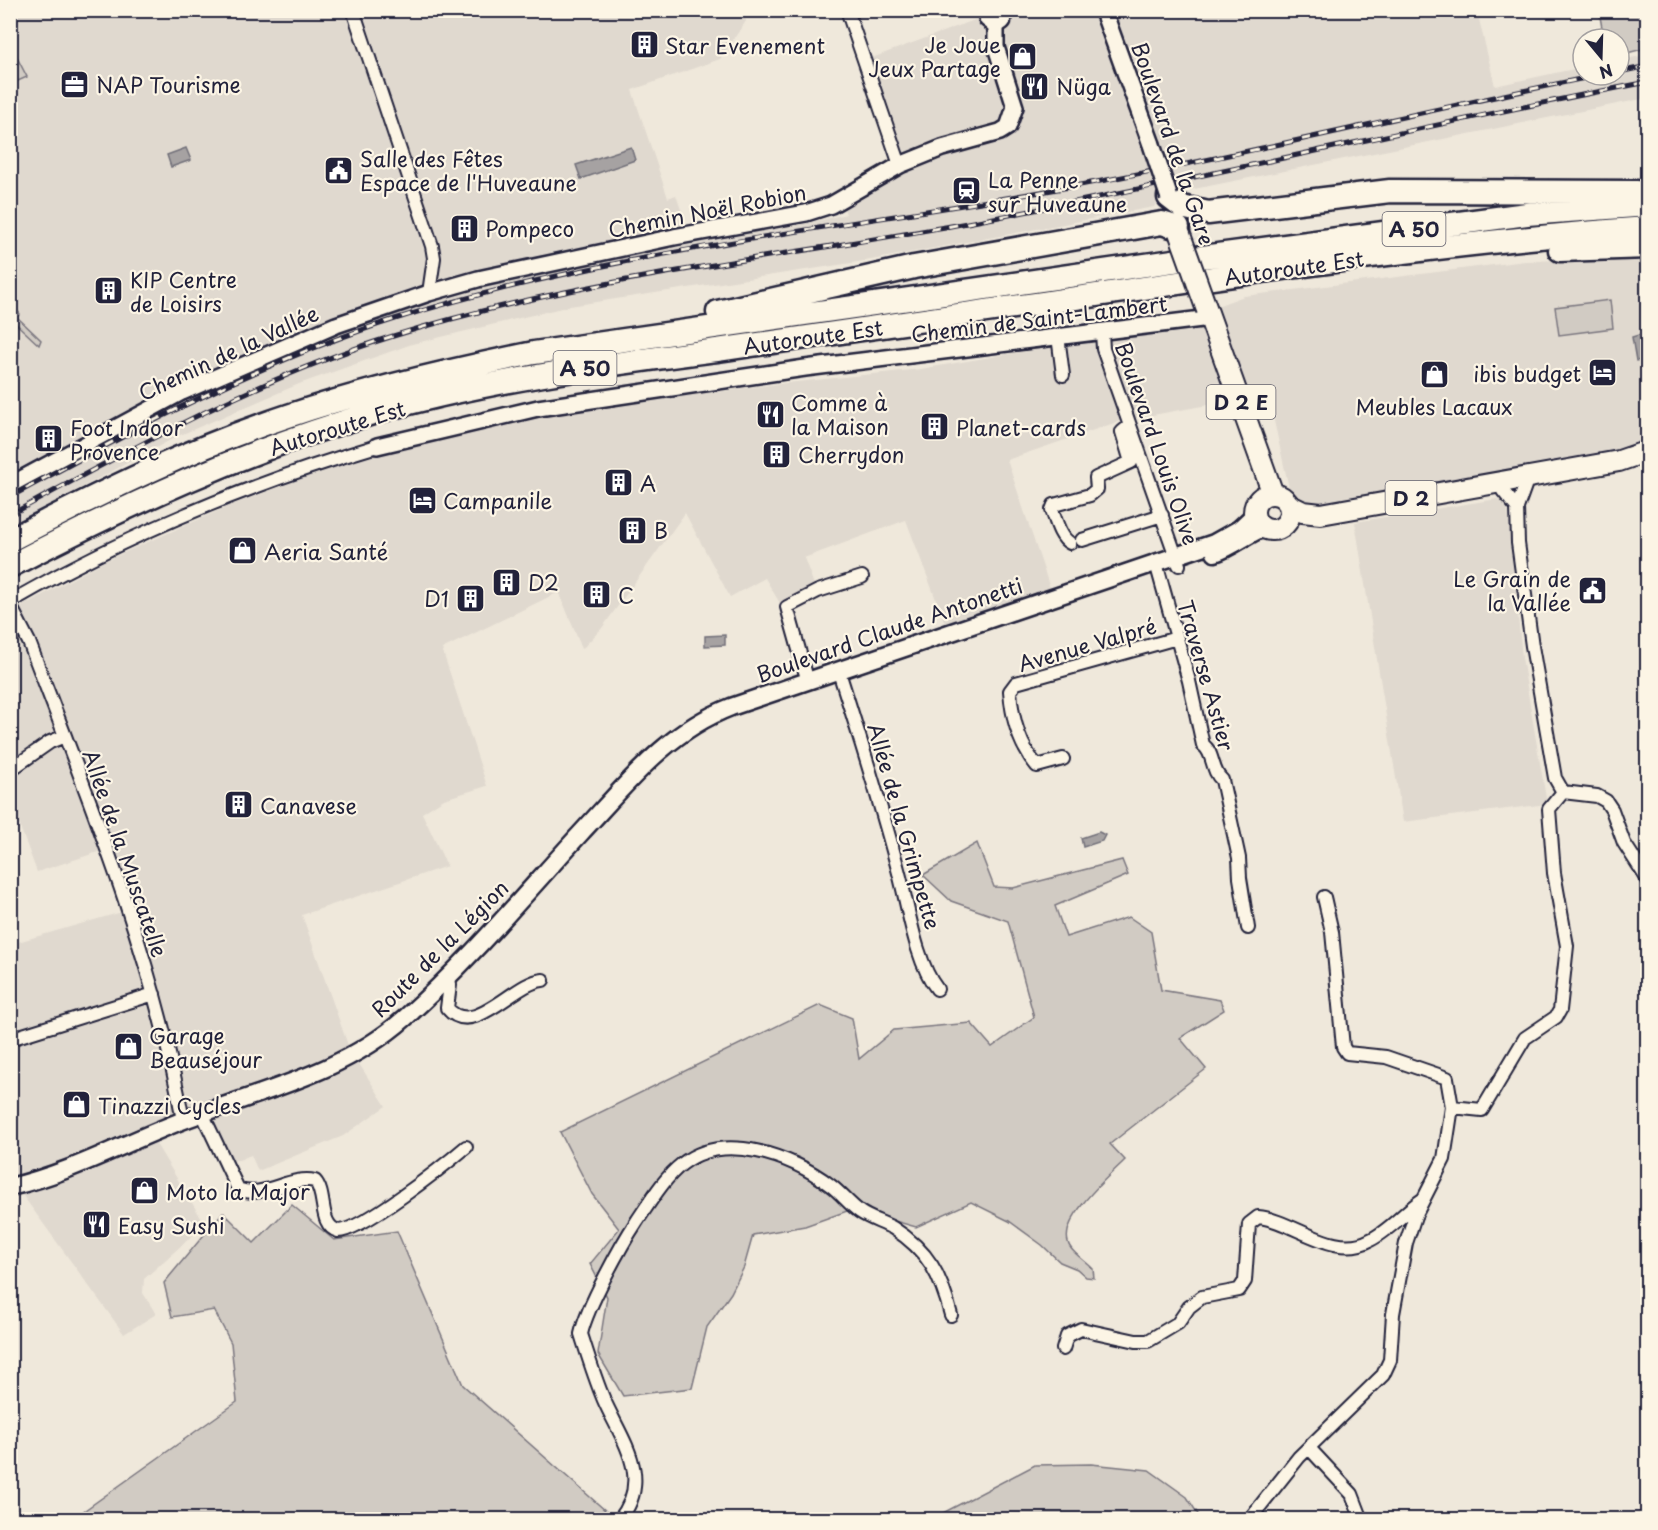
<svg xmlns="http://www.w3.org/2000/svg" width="1658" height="1530" font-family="'Playpen Sans',sans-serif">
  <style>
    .built { fill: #e0d9cf }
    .green { fill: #d1cbc3; stroke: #7a767f; stroke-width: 1.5 }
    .water { fill: #a6a2a2; stroke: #716f79; stroke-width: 1.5 }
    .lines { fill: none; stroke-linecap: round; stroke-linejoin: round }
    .minor-casing { stroke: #22223b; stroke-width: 16 }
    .tertiary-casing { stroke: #22223b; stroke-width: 20 }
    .secondary-casing { stroke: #22223b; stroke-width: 21 }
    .primary-casing { stroke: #22223b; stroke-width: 24 }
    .motorway-casing { stroke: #22223b; stroke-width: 27 }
    .minor { stroke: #fcf5e5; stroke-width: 12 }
    .tertiary { stroke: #fcf5e5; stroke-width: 15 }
    .secondary { stroke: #fcf5e5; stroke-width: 16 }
    .primary { stroke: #fcf5e5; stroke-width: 20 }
    .motorway { stroke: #fcf5e5; stroke-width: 22 }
    .rail-casing { stroke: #22223b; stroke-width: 5 }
    .rail { stroke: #fcf5e5; stroke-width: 3; stroke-dasharray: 9; stroke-linecap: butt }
    .secondary-bridge-casing { stroke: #22223b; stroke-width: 21; stroke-linecap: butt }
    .primary-bridge-casing { stroke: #22223b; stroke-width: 24; stroke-linecap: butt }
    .secondary-bridge { stroke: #fcf5e5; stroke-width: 16 }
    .primary-bridge { stroke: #fcf5e5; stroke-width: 20 }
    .labels { text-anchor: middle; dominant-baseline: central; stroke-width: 4.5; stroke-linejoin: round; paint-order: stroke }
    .shield { fill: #fcf5e5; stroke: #63616e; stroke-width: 1.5 }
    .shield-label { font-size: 20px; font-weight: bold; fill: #22223b }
    .poi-label { font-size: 21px; fill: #22223b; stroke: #fcf5e5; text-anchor: start }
    .street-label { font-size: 21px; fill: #22223b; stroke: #fcf5e5 }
  </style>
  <rect width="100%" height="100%" fill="#efe8db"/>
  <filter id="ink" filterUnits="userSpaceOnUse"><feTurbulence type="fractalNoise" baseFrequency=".0167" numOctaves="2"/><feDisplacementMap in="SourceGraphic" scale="12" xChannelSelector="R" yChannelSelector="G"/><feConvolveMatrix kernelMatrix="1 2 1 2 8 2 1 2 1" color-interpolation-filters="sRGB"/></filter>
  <g filter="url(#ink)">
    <!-- built -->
    <path class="built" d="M11,11H743L746,21L720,59L632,90L668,198L676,195L692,242L796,226L846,214L843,206L905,168L869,59L999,11H1477L1495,86L1583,67V75H1619V60L1647,55V98L1179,192L1166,159L1151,164L1162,195L1154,207L871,260L570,306L412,344L299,384L178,436L11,525Z
      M1647,258V442L1588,460L1313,509L1293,495L1289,488L1268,394L1120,421L1007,460L1051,591L946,626L906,520L804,558L816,590L781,605L765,578L730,597L685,513L602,628L582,649L559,592L442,649L487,786L444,799L422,813L447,866L302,915L349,1048L386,1106L343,1136L258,1171L251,1155L239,1160L226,1161L209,1123L180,1132L156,1144L203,1221L193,1235L144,1279L143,1293L156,1314L124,1334L10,1178L11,944L122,912L101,851L37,872L11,803V612L105,561L229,506L328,469L434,438L538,415L777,384L921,369L1082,341L1187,317L1244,296L1525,261Z
      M1497,499L1503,501L1508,511L1522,658L1547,804L1403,822L1355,522Z"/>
    <!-- green -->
    <path class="green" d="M1599,11H1647V48L1619,55V39H1604Z
      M10,44L27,77L11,84Z
      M1610,300L1613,328L1559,335L1555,307Z
      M11,303L20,314L17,317L41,340L39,345L11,319Z
      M977,843L994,887L1013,888L1122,860L1128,875L1055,906L1066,937L1129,917L1151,932L1161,990L1220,1000L1224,1010L1180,1038L1206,1069L1110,1144L1125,1160C1109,1176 1061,1217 1068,1242C1070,1252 1086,1261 1093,1269L1094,1278L1086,1277L1077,1269L1060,1262L1042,1245L1009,1221L971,1202L916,1227L870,1214L847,1211L805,1226L753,1235L744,1267L731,1293L707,1327L692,1388L623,1396L598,1354L607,1297L590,1264L619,1229L592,1194L560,1132L820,1005L852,1018L859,1059L894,1030L971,1023L992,1047L1034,1017L1008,921L951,901L923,875Z
      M292,1205L334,1240L397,1231L463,1385L615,1519L71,1520L237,1402L231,1343L214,1310L172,1317L164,1283L223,1212L254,1243Z
      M1091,1464L1149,1470L1187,1497L1201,1519H918L943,1513L1035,1465Z"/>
    <!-- water -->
    <path class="water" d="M631,147L635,160L581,179L576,165Z
      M186,148L191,160L171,167L167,155Z
      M1642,334L1647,359L1636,361L1632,337Z
      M725,635V645L705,646V636Z
      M1099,832L1105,835L1102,841L1083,847L1081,838Z"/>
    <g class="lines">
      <defs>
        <path id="minor" d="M353,10L432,246L434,258L429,293
          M847,10L900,165
          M1102,332L1103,349L1179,565
          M1058,336L1063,375
          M1525,486L1517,508L1518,543L1532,646L1555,778L1563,792L1597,796L1606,801L1612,810L1624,843L1648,880
          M1503,491L1517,508
          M1082,540L1162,515
          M1070,543C1060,538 1056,521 1052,510L1054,505L1090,495L1097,489L1096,478L1131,462L1122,432L1129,426
          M1156,563L1189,681L1203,745C1214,752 1211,771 1222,780L1239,858L1240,878L1248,928
          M10,602C126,535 249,484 377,446
          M10,605L29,642C89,799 153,955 183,1120
          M839,672C860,738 881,805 899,873C908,906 916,963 937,989
          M808,682L787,607L818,591L862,577
          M1063,759L1037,766C1019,745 1012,718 1010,691L1016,683L1177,638
          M10,770L50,742L65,736
          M1324,897L1332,932L1343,1047L1347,1053L1386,1057L1447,1078L1452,1107
          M449,976L450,985L447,1008C473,1040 514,982 543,980
          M10,1039L154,994
          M202,1113L238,1189C263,1200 290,1175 315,1181C327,1194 318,1225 338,1231C362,1231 445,1165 466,1147
          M1063,1349L1067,1336L1081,1329L1136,1341H1148L1178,1323L1189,1307L1202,1297L1239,1290L1245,1281L1249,1224L1258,1217C1293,1220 1334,1260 1370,1240C1389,1231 1404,1212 1422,1200
          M1309,1448L1352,1494L1362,1520
          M619,1520C654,1478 621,1439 604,1400C595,1379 588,1356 581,1334C587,1307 621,1245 637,1221C650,1202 664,1178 682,1164C724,1131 792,1156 830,1185C841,1193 849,1204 860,1212C870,1219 882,1222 893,1228C929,1251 941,1276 951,1315
          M1249,1520L1299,1457L1383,1375L1390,1360L1393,1314L1406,1243L1415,1216L1444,1159L1452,1107L1482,1110L1525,1038L1556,1017L1560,1010L1567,946L1554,873L1549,809L1563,792"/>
        <path id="tertiary" d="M377,446L538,408L805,368L1210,318
          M10,485L182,392L336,325L429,293L478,279L674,237L806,213L831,205L900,165L942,148L1000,132L1008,127L1015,107L996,47V25"/>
        <path id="secondary" d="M1103,10L1151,143
          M990,13L988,19L996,25L1002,21V14
          M1215,553C1233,547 1246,535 1263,528
          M10,1187C71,1173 126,1142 184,1120C260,1091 342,1074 405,1018C468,962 523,896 580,834C626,785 666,732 731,707L1214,543L1239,529L1254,515"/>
        <path id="primary" d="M1207,310L1273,494
          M1254 512a18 18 0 1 1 36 0a18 18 0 1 1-36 0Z
          M1289,505L1303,512L1321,514L1619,461L1648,451"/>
        <path id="motorway" d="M1169,197L1182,207L1208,213L1390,191L1637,192
          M1560,250L1648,247
          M718,312L914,267L1162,223L1178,228
          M10,540C100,493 191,448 288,416C368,389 451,370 534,353L1187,259L1527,214L1648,205
          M10,566C128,504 248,449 376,412C487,380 603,365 717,350C809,337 901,324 993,310C1211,279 1428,243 1648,228"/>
      </defs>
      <!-- minor casing -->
      <use href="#minor" class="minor-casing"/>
      <!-- tertiary casing -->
      <use href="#tertiary" class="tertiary-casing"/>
      <!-- secondary casing -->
      <use href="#secondary" class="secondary-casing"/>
      <!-- primary casing -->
      <use href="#primary" class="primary-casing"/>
      <!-- motorway casing -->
      <use href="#motorway" class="motorway-casing"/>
      <!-- minor -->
      <use href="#minor" class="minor"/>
      <!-- tertiary -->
      <use href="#tertiary" class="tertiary"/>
      <!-- secondary -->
      <use href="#secondary" class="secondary"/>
      <!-- primary -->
      <use href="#primary" class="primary"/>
      <!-- motorway -->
      <use href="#motorway" class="motorway"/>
      <defs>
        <path id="rail" d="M1619,72L1648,66
          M10,497C135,429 259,362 395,319C617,249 852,227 1080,185C1255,153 1427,109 1601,75
          M10,515C133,448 256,379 390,337C586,275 792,257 994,218C1212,176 1429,124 1648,82"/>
      </defs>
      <!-- rail casing -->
      <use href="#rail" class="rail-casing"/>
      <!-- rail -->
      <use href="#rail" class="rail"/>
      <defs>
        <path id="secondary-bridge" d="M1151,143L1169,197"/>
        <path id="primary-bridge" d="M1179,232L1207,310"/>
      </defs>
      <!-- secondary-bridge casing -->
      <use href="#secondary-bridge" class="secondary-bridge-casing"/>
      <!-- primary-bridge casing -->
      <use href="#primary-bridge" class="primary-bridge-casing"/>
      <!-- secondary-bridge -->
      <use href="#secondary-bridge" class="secondary-bridge"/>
      <!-- primary-bridge -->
      <use href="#primary-bridge" class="primary-bridge"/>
    </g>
  </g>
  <!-- icons -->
  <defs>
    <symbol id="building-square" viewBox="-11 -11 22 22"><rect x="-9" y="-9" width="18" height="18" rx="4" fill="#22223b" stroke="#fcf5e5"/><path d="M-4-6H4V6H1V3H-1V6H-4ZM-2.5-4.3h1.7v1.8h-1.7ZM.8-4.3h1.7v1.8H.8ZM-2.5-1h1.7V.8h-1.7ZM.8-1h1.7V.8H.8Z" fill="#fff"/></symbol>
    <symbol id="shop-square" viewBox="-11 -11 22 22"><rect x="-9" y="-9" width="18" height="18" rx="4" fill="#22223b" stroke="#fcf5e5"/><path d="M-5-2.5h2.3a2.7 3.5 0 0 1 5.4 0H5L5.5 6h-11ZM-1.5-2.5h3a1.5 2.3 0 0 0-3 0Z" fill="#fff"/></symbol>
    <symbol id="office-square" viewBox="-11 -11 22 22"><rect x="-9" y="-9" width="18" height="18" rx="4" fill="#22223b" stroke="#fcf5e5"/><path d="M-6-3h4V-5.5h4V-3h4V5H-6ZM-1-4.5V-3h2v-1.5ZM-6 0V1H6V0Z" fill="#fff"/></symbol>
    <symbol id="restaurant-square" viewBox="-11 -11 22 22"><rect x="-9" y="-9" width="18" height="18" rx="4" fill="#22223b" stroke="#fcf5e5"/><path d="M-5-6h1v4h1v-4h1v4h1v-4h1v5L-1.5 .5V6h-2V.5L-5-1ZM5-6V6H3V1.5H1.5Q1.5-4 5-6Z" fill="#fff"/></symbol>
    <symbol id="civic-square" viewBox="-11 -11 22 22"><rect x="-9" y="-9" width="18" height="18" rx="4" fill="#22223b" stroke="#fcf5e5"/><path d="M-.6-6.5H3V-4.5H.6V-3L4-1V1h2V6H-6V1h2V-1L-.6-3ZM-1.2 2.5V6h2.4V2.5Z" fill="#fff"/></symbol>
    <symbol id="station-square" viewBox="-11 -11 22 22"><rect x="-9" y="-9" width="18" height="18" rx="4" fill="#22223b" stroke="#fcf5e5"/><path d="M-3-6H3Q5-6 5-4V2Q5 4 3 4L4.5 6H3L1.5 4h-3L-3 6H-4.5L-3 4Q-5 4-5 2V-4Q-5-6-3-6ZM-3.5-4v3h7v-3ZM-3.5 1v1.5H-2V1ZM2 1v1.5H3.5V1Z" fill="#fff"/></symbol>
    <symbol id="hotel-square" viewBox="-11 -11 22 22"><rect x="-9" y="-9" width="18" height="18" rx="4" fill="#22223b" stroke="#fcf5e5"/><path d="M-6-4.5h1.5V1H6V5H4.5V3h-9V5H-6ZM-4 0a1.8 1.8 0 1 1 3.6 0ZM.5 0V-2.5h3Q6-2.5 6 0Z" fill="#fff"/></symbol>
  </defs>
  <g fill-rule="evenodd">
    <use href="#building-square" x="628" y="28" width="33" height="33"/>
    <use href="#shop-square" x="1006" y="40" width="33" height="33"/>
    <use href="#office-square" x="58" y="68" width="33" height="33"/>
    <use href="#restaurant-square" x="1018" y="70" width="33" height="33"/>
    <use href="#civic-square" x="322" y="154" width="33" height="33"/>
    <use href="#station-square" x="950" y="174" width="33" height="33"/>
    <use href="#building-square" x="448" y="212" width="33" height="33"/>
    <use href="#building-square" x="92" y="274" width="33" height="33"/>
    <use href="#hotel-square" x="1586" y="356" width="33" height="33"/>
    <use href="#shop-square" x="1418" y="358" width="33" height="33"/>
    <use href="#restaurant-square" x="754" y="398" width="33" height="33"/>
    <use href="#building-square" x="918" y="410" width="33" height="33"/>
    <use href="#building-square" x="32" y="422" width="33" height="33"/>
    <use href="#building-square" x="760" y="438" width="33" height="33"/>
    <use href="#building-square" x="602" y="466" width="33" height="33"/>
    <use href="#hotel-square" x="406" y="484" width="33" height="33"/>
    <use href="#building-square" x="616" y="514" width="33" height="33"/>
    <use href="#shop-square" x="226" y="534" width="33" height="33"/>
    <use href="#building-square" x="490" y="566" width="33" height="33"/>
    <use href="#civic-square" x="1576" y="574" width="33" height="33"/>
    <use href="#building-square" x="580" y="578" width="33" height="33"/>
    <use href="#building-square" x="454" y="582" width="33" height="33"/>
    <use href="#building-square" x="222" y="788" width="33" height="33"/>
    <use href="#shop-square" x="112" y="1030" width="33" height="33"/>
    <use href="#shop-square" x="60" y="1088" width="33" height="33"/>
    <use href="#shop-square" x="128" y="1174" width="33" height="33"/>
    <use href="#restaurant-square" x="80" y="1208" width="33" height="33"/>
  </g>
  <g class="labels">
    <!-- shield labels -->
    <g class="shield">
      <rect x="1382.5" y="212" width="63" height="34" rx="4.5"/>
      <rect x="553.5" y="351" width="63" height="34" rx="4.5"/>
      <rect x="1206.5" y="385" width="69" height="34" rx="4.5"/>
      <rect x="1385.5" y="481" width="51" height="34" rx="4.5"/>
    </g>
    <g class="shield-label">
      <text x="1414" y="229">A 50</text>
      <text x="585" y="368">A 50</text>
      <text x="1241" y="402">D 2 E</text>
      <text x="1411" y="498">D 2</text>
    </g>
    <!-- poi labels -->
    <g class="poi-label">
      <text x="1001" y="44" text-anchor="end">Je Joue<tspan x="1001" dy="24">Jeux Partage</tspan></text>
      <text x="665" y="45">Star Evenement</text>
      <text x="96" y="84">NAP Tourisme</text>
      <text x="1056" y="86">Nüga</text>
      <text x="360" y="158">Salle des Fêtes<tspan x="360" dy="24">Espace de l'Huveaune</tspan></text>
      <text x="988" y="179">La Penne<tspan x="988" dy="24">sur Huveaune</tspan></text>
      <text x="485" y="228">Pompeco</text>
      <text x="130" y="279">KIP Centre<tspan x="130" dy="24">de Loisirs</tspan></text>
      <text x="1581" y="373" text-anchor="end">ibis budget</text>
      <text x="791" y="402">Comme à<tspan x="791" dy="24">la Maison</tspan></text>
      <text x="1434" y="406" text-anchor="middle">Meubles Lacaux</text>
      <text x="70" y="427">Foot Indoor<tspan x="70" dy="24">Provence</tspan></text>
      <text x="956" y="427">Planet-cards</text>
      <text x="798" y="454">Cherrydon</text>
      <text x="640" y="483">A</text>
      <text x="443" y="500">Campanile</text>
      <text x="654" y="530">B</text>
      <text x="264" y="551">Aeria Santé</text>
      <text x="1571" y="578" text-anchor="end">Le Grain de<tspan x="1571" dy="24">la Vallée</tspan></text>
      <text x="528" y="582">D2</text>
      <text x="618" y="595">C</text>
      <text x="449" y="598" text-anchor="end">D1</text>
      <text x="260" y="805">Canavese</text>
      <text x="149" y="1035">Garage<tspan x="149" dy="24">Beauséjour</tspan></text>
      <text x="98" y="1105">Tinazzi Cycles</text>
      <text x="166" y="1191">Moto la Major</text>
      <text x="118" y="1225">Easy Sushi</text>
    </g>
    <!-- street labels -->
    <g class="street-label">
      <text transform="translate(1174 143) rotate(71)">Boulevard de la Gare</text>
      <text transform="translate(707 210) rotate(-11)">Chemin Noël Robion</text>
      <text transform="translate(1294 267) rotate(-8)">Autoroute Est</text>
      <text transform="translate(1039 318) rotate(-7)">Chemin de Saint-Lambert</text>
      <text transform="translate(813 336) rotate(-8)">Autoroute Est</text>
      <text transform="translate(228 352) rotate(-25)">Chemin de la Vallée</text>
      <text transform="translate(337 427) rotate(-17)">Autoroute Est</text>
      <text transform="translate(1158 443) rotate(71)">Boulevard Louis Olive</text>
      <text transform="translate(889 629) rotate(-19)">Boulevard Claude Antonetti</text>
      <text transform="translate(1087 644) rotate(-16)">Avenue Valpré</text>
      <text transform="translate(1207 675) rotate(74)">Traverse Astier</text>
      <text transform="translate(905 826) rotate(74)">Allée de la Grimpette</text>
      <text transform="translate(126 853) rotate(71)">Allée de la Muscatelle</text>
      <text transform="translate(439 948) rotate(-45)">Route de la Légion</text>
    </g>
  </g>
  <!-- margin -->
  <rect width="1658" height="1530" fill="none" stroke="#fcf5e5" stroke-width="36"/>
  <rect x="18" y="18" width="1622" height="1494" fill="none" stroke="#22223b" stroke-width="2" filter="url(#ink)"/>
  <!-- north arrow -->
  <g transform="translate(1601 57) rotate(161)"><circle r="28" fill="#fcf5e5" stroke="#a5a1a1" stroke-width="1.5"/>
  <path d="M0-4.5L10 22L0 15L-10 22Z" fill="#22223b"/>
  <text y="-9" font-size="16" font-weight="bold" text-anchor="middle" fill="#22223b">N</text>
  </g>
</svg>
